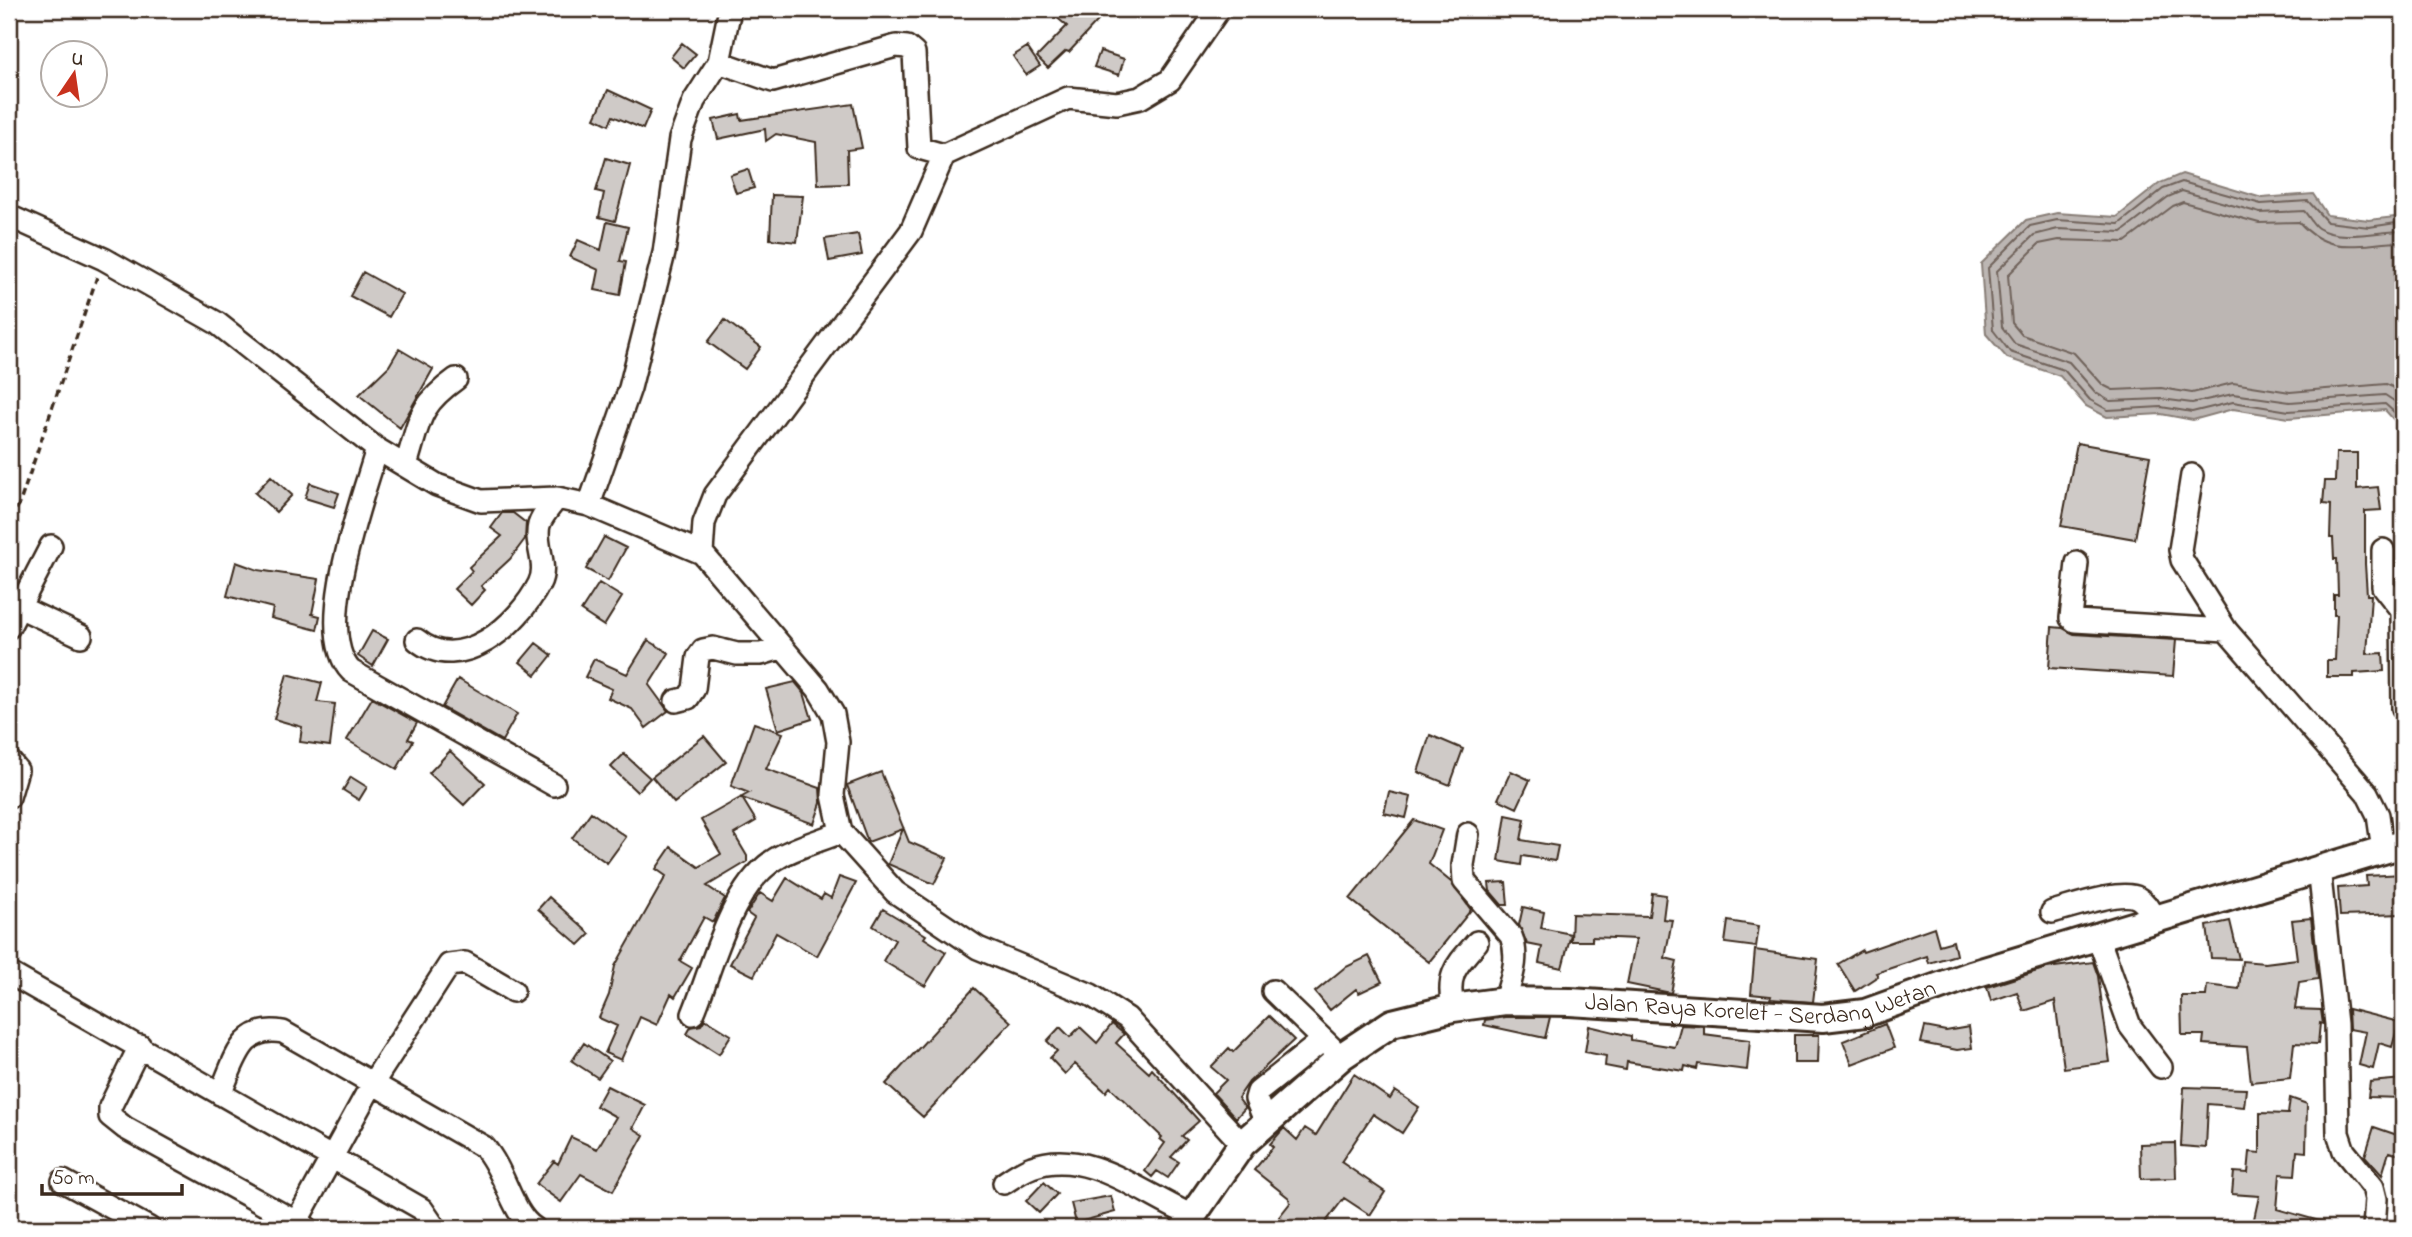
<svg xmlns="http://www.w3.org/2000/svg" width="2412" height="1237" font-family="'Indie Flower',sans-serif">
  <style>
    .water { fill: #bcb6b3; stroke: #887e77; stroke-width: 2 }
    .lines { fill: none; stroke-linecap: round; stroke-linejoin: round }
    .shore { stroke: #6f625a; stroke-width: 2 }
    .building { fill: #cfcac7; stroke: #3b2a1e; stroke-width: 2 }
    .minor-casing { stroke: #3b2a1e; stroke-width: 26 }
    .major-casing { stroke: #3b2a1e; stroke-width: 32 }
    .path { stroke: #3b2a1e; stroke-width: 3.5; stroke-dasharray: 7 5; stroke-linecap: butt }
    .minor { stroke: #fff; stroke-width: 21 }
    .major { stroke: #fff; stroke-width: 26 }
    .labels { text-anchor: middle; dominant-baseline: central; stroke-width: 6; stroke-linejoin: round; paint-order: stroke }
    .street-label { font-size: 24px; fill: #3b2a1e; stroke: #fff }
  </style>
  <rect width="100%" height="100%" fill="#fff"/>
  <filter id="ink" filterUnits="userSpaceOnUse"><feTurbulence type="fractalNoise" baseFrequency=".0143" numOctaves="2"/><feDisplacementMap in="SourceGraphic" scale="14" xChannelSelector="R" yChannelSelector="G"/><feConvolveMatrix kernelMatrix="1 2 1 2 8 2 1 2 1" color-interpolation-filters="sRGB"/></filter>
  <g filter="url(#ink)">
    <!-- water -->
    <path class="water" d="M2182,174L2262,198L2313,194L2327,215L2369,220L2403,216V430L2385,410L2289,418L2233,409L2193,420L2161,414L2107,417L2086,406L2060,376L2007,358L1986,334L1981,264L2026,220L2057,213L2117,217L2160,183Z"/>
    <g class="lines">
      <!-- shore -->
      <path class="shore" d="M2403,222L2369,227L2327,222L2308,201L2261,204L2182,182L2163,189L2119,224L2057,220L2030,226L1988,268L1993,330L2010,352L2064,370L2090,400L2108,410L2161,407L2192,412L2233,402L2289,411L2385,404L2403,420
        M2403,231C2380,231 2339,242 2318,228C2312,224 2309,216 2304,211L2260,213L2182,191L2168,197L2122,232L2058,229L2034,235L1997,271L2002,327L2015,344L2069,362L2096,393L2110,401L2161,399L2192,403L2233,394L2290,402L2385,395L2403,407
        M2403,242C2362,242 2331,258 2299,222L2259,223L2183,202L2173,206L2125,242L2059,240L2039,244L2008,275L2012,323L2022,335L2074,353L2103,385L2113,390L2161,388L2192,393L2233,383L2290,392L2386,384L2403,392"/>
    </g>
    <!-- building -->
    <path class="building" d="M1062,9H1109L1069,52L1066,51L1048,68L1037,57L1067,26L1055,16Z
      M682,43L696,54L684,68L671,57Z
      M1027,47L1040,66L1026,75L1013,56Z
      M1100,51L1124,59L1119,75L1094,67Z
      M608,90L651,110L643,129L613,116L609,125L595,118Z
      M853,104L862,148L847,150L848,184L818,185L816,142L776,134L766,141L765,129L718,139L713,120L740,114L741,120Z
      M606,158L630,165L615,221L599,217L604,193L596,191Z
      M748,169L754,188L736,193L730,175Z
      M772,195L803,196L797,242L770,239Z
      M607,222L628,227L620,261L626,262L620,295L595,290L599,270L570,257L578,240L601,250Z
      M858,234L862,255L829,261L825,239Z
      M363,272L402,294L389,317L350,296Z
      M725,320L761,347L745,369L708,342Z
      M399,349L433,369L400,428L359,395L389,366Z
      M2077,443L2150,456L2135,539L2061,526Z
      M2336,453H2357V489L2378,487L2381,510L2365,511V564L2367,595H2371L2367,654L2383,653L2384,671L2354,673V677H2327V660H2335L2337,615H2334V595H2338L2337,559H2334L2333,538H2330L2331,505L2323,504L2325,481H2335Z
      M271,476L292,495L276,512L255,493Z
      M310,483L339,493L334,507L305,498Z
      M502,513H513L526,523L525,539L510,559L481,586L485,590L471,605L454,589L472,571L469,567L502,536L491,528Z
      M604,537L626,548L608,581L586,569Z
      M236,562L258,570L319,579L312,614L320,616L317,630L271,618L273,608L227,596Z
      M599,583L622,597L604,626L581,611Z
      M2052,627L2063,628L2074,634L2176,640L2173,676L2049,668Z
      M372,631L388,639L373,666L358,656Z
      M648,640L669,653L649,685L668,711L646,728L632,709L608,698L612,689L585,677L594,659L627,674Z
      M536,643L552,655L536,675L520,662Z
      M287,674L322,683L317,702L335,704L330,746L300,742L302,727L274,719Z
      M458,679L517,714L502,741L442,707Z
      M795,682L804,693L812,719L778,730L766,689Z
      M372,698L417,723L408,739L413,741L397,769L347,740Z
      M754,723L783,733L766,769L820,788L821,803L814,824L742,798L756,821L734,834L747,856V862L707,886L725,898L713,922L704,917L680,961L692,968L675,997L671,994L657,1025L640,1017L621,1060L605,1053L617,1026L599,1018L609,995L615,966L666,876L656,869L671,847L699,867L721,854L701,820L749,793L731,786Z
      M1430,735L1463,749L1450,785L1418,772Z
      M704,736L726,762L674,803L652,777Z
      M450,751L485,783L464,805L429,773Z
      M624,754L650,778L637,792L611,767Z
      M1511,771L1530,780L1517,808L1498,799Z
      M881,772L909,842L947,858L934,884L888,864L903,829L868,842L847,785Z
      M351,777L367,787L359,800L343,790Z
      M1389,792L1411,797L1406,818L1384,813Z
      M591,812L626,837L607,863L572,838Z
      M1506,815L1525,819L1521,840L1558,846L1555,861L1522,856L1521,865L1499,861Z
      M1414,820L1442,830L1429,864L1451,882L1471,910L1429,962L1350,899Z
      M2403,874V914L2340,916L2338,888L2367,886L2366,876Z
      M839,877L856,883L817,956L776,933L754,976L730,964L754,918L747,913L760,893L773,901L787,878L821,899L824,894L831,898Z
      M1506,882L1508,905H1502L1490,891L1489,883Z
      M1652,893L1666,895L1663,919L1672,920L1665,958L1677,961L1671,993L1627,984L1636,939L1592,937V941H1571L1572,914L1649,916Z
      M549,897L590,934L579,945L538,909Z
      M1523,907L1544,912L1541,928L1571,934L1562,968L1539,963L1542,947L1527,944L1519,925Z
      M883,909L926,935L924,938L946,952L925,986L883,961L895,940L873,926Z
      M2311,918L2318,979L2299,982L2295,1009L2321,1010L2323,1024L2320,1023L2318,1044L2294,1043L2290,1078L2251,1082L2247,1047L2203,1044L2204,1035H2182L2181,996H2206L2207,985L2239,989L2242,961L2265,963L2297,959L2292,920Z
      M1728,921L1759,926L1756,947L1725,943Z
      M2230,921L2239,959L2211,958L2207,926Z
      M1934,927L1939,945L1953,941L1956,955L1929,963L1927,956L1876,973L1878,976L1855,991L1838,964L1862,950L1863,952Z
      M1755,950L1818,959L1813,1002L1770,999L1771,996L1751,994Z
      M1369,956L1382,982L1359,993L1356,989L1330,1010L1315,992L1344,968Z
      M2093,962L2098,976L2110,1062L2064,1068L2055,1001L2024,1011L2017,992L1991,1001L1987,987L2047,968Z
      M974,988L1011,1022L923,1117L886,1084Z
      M2348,1009L2399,1022L2392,1047L2379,1043L2373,1069L2359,1065L2366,1032L2349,1029Z
      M1269,1016L1294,1040L1249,1082L1238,1098L1245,1108L1236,1118L1213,1093L1226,1080L1211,1067L1229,1048L1233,1052Z
      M1506,1017H1550L1545,1038L1484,1025L1485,1020Z
      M705,1019L731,1035L719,1054L687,1034L691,1027L701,1025Z
      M1112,1024L1124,1034L1116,1043L1149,1073L1152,1069L1199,1121L1182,1136L1187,1140L1171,1157L1179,1162L1168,1178L1157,1171L1152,1177L1145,1171L1165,1143L1160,1139L1162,1137L1110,1087L1106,1092L1075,1064L1065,1074L1050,1058L1057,1051L1047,1041L1060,1027L1070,1037L1080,1027L1097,1043Z
      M1885,1024L1894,1048L1852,1064L1843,1041Z
      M1681,1025L1704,1026V1034L1750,1040L1747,1070L1698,1064L1697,1069L1685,1066L1684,1071L1627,1062L1626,1070L1605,1066L1606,1056L1585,1052L1589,1026L1631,1036V1040L1675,1047Z
      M1925,1027L1946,1031L1969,1027L1972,1048L1957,1050L1921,1043Z
      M1794,1035H1819L1818,1063H1794Z
      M584,1043L610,1061L598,1078L572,1061Z
      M1354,1074L1390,1099L1395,1091L1419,1107L1402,1133L1373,1114L1341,1162L1385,1192L1370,1215L1344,1198L1322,1227L1312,1219L1305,1228H1293L1279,1217L1290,1203L1289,1198L1254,1170L1273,1147L1270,1144L1284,1128L1297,1140L1305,1128L1316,1135Z
      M2403,1079V1098L2368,1097L2370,1082Z
      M607,1086L645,1105L633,1128L644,1135L613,1191L581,1174L561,1202L536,1184L554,1161L558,1164L571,1137L597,1149L616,1117L596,1106Z
      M2184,1087L2246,1089L2244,1107L2208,1104L2206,1148L2181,1146Z
      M2290,1098L2307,1104L2306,1152L2297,1151L2295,1175L2280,1174L2277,1209L2323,1222V1228H2252L2259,1196L2232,1194L2234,1172L2248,1173L2250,1152L2260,1153V1113L2288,1114Z
      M2374,1127L2403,1137V1156L2389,1152L2382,1175L2365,1156Z
      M2175,1143L2176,1178L2141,1179L2140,1144Z
      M1044,1182L1057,1194L1039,1213L1026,1201Z
      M1111,1196L1115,1212L1076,1223L1071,1203Z"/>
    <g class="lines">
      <defs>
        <path id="minor" d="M719,62L773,81L896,46L907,47L914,53L919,148L944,155
          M9,216L104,259L217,323L377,449L437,485L481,501L557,498L589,505L702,553L818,689L833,714L838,742L833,795L841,832L895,892L978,948L1091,995L1127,1018L1242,1144
          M377,449C363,498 312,631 351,671L554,785
          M406,465C420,421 417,407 456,379
          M2192,475L2180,550L2182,560L2226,630L2367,793L2378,815L2383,850
          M589,505L630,388L664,253L680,139L694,101L719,62L730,9
          M2383,550V587L2402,611L2403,708
          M702,553L704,523L715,495L911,231L944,155L1068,98L1117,103L1140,98L1170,80L1219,9
          M2077,563L2071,618L2075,621L2226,630
          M19,607L81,636
          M9,627L51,546
          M417,640C460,676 519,624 539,584C549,565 534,545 539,525C542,515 551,506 557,498
          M676,701L688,698L694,689L698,657L703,650L713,648L737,654H761L781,648
          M9,760L17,770L9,797
          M1468,834L1463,865L1464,881L1511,936C1520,958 1511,979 1505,1001
          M2319,868L2336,1024L2338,1133L2344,1151L2373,1187L2376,1199L2374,1228
          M2052,912C2071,907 2122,889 2138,898C2147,903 2150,912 2155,920
          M2098,937L2130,1026L2161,1067
          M9,973L422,1209L435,1228
          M1273,991L1332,1048
          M1453,1008C1446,974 1456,966 1477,942
          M693,1014C713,967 731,881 781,856C799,846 822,840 841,832
          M140,1046L110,1107V1116L125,1128L307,1228
          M220,1094C235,1062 240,1024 283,1032L484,1147C506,1172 511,1213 534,1228
          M1266,1123L1256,1099L1258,1092L1323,1040
          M63,1181L149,1228
          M1004,1183C1013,1177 1023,1170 1032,1167C1087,1146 1145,1196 1193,1216
          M293,1228L372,1084L449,965L465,963L513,991"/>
        <g id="major">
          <path id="s1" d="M1184,1228L1242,1144L1342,1056L1392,1023L1453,1008L1505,1001L1570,1002L1823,1018L1865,1013L1971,975L2403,844"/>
        </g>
      </defs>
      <!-- minor casing -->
      <use href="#minor" class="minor-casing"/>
      <!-- major casing -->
      <use href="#major" class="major-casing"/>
      <!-- path -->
      <path class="path" d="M9,519L19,505L97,277"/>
      <!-- minor -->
      <use href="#minor" class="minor"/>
      <!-- major -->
      <use href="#major" class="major"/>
    </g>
  </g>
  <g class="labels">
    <!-- street labels -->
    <g class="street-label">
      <text stroke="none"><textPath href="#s1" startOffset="668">Jalan Raya Korelet - Serdang Wetan</textPath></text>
    </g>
  </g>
  <!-- margin -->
  <rect width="2412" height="1237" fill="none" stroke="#fff" stroke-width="35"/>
  <rect x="18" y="18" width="2377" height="1202" fill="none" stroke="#3b2a1e" stroke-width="2.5" filter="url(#ink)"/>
  <!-- north arrow -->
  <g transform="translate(74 74) rotate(13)"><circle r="33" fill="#ffffff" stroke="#b1aaa5" stroke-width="2"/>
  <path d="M0-5L12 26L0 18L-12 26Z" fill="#c8321e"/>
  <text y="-10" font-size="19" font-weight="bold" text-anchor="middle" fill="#3b2a1e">U</text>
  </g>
  <!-- scale -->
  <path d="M42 1184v10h140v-10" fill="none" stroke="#3b2a1e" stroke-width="3.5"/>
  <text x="52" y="1184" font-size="21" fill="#3b2a1e" stroke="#ffffff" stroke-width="5" paint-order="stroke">50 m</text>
</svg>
